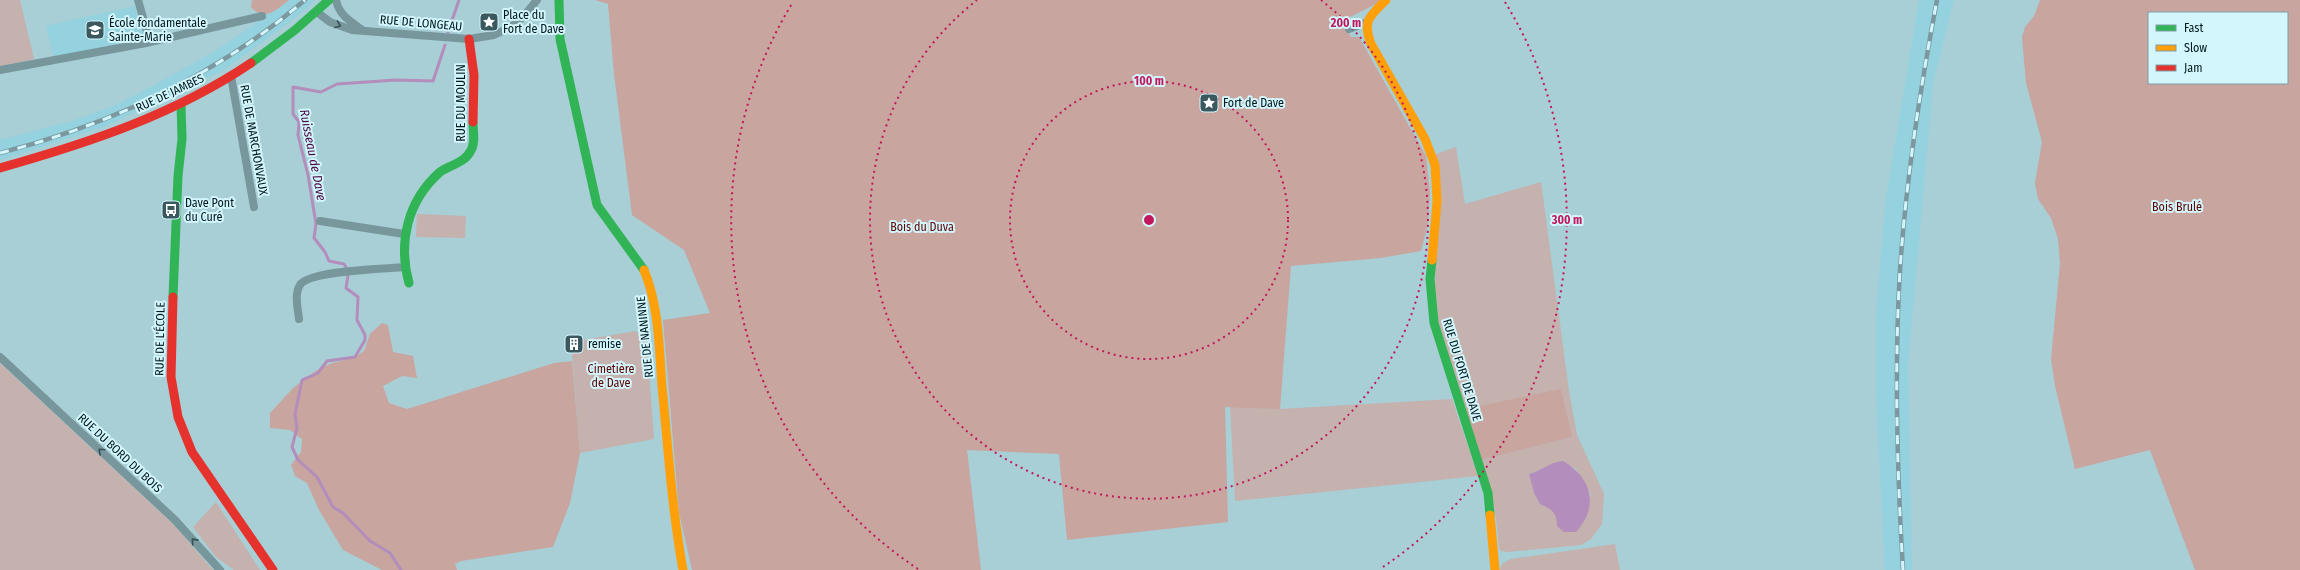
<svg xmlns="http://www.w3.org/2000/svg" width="2300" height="570" font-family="'Fira Sans Condensed',sans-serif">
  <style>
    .built { fill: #93d2de }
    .green { fill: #c5b1ad; fill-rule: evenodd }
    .forest { fill: #c8a59e; fill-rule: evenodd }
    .water { fill: #b38dbb }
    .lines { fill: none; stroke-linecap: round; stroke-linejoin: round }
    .stream { stroke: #b38dbb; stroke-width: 3 }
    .street { stroke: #78979c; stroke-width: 8 }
    .fast { stroke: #30b455; stroke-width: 9 }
    .slow { stroke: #ff9f0a; stroke-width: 9 }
    .jam { stroke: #e5322d; stroke-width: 9 }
    .rail-casing { stroke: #7c989e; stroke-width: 4.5 }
    .rail { stroke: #d3f6fd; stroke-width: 3; stroke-dasharray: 9; stroke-linecap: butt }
    .oneway { stroke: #365156 }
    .ring { fill: none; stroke: #c2185b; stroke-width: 2; stroke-dasharray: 2 4 }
    .labels { text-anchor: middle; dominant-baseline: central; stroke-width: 4; stroke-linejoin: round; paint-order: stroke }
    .poi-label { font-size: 12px; fill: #00181d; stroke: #d3f6fd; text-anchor: start }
    .street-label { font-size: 12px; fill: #00181d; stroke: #d3f6fd }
    .park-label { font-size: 12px; fill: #5c0300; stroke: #d3f6fd }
    .water-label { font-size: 13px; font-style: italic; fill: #4a0745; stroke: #d3f6fd }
    .centre { fill: #c2185b; stroke: #d3f6fd; stroke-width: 2 }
    .ring-label { font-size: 12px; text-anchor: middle; font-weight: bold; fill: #c2185b; stroke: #d3f6fd; stroke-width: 4; stroke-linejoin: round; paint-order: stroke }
  </style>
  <rect width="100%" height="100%" fill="#a8ced6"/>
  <!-- built -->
  <path class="built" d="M289,0H315L299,15L224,70L106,126L0,160V140L69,122L109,108L141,92L214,52Z
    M1919,0H1954L1933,83L1908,364L1912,570H1885L1876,392V316L1886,198Z
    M135,6L144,34L134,40L54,58L46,26Z"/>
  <!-- green -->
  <path class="green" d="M0,0H20L34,59L0,67Z
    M1456,147L1465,204L1541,182L1569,391L1577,435L1604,494L1602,524L1591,539L1581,545L1507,552L1501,551L1499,548L1496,517L1481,460L1572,437L1466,409L1438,323L1435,294L1436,154ZM1562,461L1576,469L1591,496L1557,517L1551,508L1540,504L1534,493L1529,474Z
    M417,214L466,216L465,238L416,237Z
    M636,331L647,342L654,439L580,453L571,342Z
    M0,363L173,524L213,570H0Z
    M1452,399L1478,476L1235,501L1230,406L1280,409Z
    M216,502L260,570H234L216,557L193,527Z
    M1615,544L1620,570H1500L1502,564L1511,559Z"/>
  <!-- forest -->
  <path class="forest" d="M252,0H289C277,10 264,22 251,7Z
    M595,0H1384L1342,21L1351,37H1359L1426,156L1430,192L1428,224L1421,251L1381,258L1291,266L1280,409L1225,407L1228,522L1067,540L1059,454L967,450L981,570H692L679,512L663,320L710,313L684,250L632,215L614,74L608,4Z
    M2040,0H2300V570H2195L2150,450L2075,469L2055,386L2051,359L2060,264L2058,239L2051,218L2038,199L2035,183L2042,142L2026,83L2022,37L2025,27L2034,16ZM2149,13H2287V83H2149Z
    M382,323L388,325L393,352L413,356L417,378L402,376L383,386L389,403L407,409L554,363L572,361L580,453L570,503L553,547L461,561L455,564L457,570H382L343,550L319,510L307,483L295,476L291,465L301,452L302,439L290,430L270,428V413L294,387L317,370L332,363L354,358L364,351L370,334Z
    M1561,389L1572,437L1481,460L1466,409Z"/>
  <!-- water -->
  <path class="water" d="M1563,461C1591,477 1600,506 1576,532H1564L1557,526C1557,513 1552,509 1540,504L1534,493L1529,474C1542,471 1549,462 1563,461Z"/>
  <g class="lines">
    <!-- stream -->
    <path class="stream" d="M448,32L459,0
      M347,269L344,264L329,261L325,252L314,238L316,224L308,175L298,135L299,122L293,114V87L321,92L337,84L396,80L433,81L445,45
      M348,275L346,288L358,297L357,320L365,335V340L355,357L327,361L318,373L302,380L295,414L297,428L292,447L298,460L317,477L333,507L343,513L370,541L390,553L401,570"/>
    <!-- street -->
    <path class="street" d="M138,0L150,42
      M336,0C339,15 350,21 361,29
      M317,12L330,22L352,30L469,39L494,35L511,27L524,16L537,0
      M1349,29L1365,23
      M0,70L146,43L262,16
      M231,76L254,207
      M320,221L404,234
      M299,319C298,309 294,294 300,285C309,270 386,269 405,267
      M0,357L175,520L220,570"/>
    <!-- fast -->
    <path class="fast" d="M559,0L560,39L597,205L644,270
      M251,63L295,30L329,0
      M1432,260L1430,279L1434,323L1488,493L1490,515
      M409,283C398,243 407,201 440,172C450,165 464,163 470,152C476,144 473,131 473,122
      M173,297L178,176L182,139L181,104"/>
    <!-- slow -->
    <path class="slow" d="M1386,0C1370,16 1362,20 1371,44L1425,139L1435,165L1437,201L1432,260
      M644,270C659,306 659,347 662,386C668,448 672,509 683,570
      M1490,515L1495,570"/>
    <!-- jam -->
    <path class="jam" d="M469,39L474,75L473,122
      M0,168C88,143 174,115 251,63
      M173,297L171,377L178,417L192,452L273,570"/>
    <defs>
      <path id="rail" d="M0,153C112,124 216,76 305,0
        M1903,570C1897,470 1894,370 1900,270C1906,179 1920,89 1937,0"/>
    </defs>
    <!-- rail casing -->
    <use href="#rail" class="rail-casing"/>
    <!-- rail -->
    <use href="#rail" class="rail"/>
  </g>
  <!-- one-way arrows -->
  <defs><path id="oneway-chevron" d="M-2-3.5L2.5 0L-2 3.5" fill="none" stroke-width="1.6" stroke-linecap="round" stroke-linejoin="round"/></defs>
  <g class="oneway">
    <use href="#oneway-chevron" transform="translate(338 25) rotate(22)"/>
    <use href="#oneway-chevron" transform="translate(101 451) rotate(-137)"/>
    <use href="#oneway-chevron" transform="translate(194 541) rotate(-132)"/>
  </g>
  <!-- distance rings -->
  <g class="ring">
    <circle cx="1149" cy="220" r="139"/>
    <path d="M1321 0A279 279 0 1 1 977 0"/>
    <path d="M918 569A418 418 0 0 1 793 2M1505 2A418 418 0 0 1 1380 569"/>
  </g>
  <!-- icons -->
  <defs>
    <symbol id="sight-square" viewBox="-11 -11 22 22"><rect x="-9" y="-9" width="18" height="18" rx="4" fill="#3b585e" stroke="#d3f6fd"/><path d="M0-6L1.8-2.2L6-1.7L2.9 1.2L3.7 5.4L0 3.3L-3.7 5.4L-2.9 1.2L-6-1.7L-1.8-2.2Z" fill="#fff"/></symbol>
    <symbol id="school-square" viewBox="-11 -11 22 22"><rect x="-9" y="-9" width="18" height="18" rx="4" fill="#3b585e" stroke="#d3f6fd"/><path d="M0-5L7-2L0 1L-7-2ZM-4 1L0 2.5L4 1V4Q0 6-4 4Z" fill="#fff"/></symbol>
    <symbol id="bus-square" viewBox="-11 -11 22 22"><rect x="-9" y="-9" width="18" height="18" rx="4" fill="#3b585e" stroke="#d3f6fd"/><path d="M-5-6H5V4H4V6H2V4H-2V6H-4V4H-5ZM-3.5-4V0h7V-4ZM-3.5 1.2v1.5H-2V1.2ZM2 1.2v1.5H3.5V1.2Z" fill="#fff"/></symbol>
    <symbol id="building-square" viewBox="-11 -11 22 22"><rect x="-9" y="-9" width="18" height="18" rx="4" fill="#3b585e" stroke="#d3f6fd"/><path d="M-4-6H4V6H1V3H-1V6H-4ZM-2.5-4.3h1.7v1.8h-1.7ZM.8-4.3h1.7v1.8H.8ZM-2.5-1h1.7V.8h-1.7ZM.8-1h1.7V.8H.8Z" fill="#fff"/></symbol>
  </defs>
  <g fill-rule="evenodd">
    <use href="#sight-square" x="478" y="11" width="22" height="22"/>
    <use href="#school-square" x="84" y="19" width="22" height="22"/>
    <use href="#sight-square" x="1198" y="92" width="22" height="22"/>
    <use href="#bus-square" x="160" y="199" width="22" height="22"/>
    <use href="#building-square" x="563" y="333" width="22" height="22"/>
  </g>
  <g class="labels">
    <!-- poi labels -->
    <g class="poi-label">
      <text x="503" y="15">Place du<tspan x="503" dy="14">Fort de Dave</tspan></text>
      <text x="109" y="23">École fondamentale<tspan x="109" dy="14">Sainte-Marie</tspan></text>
      <text x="1223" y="103">Fort de Dave</text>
      <text x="185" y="203">Dave Pont<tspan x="185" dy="14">du Curé</tspan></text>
      <text x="588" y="344">remise</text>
    </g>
    <!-- street labels -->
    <g class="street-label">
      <text transform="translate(421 23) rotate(5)">RUE DE LONGEAU</text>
      <text transform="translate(170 93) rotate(-25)">RUE DE JAMBES</text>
      <text transform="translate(461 103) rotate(-90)">RUE DU MOULIN</text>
      <text transform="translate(254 140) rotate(80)">RUE DE MARCHONVAUX</text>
      <text transform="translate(645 337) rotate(-96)">RUE DE NANINNE</text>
      <text transform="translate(160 339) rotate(-89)">RUE DE L'ÉCOLE</text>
      <text transform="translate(1462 370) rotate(73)">RUE DU FORT DE DAVE</text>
      <text transform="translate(120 453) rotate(43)">RUE DU BORD DU BOIS</text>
    </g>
    <!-- park labels -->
    <g class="park-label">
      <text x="2177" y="207">Bois Brulé</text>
      <text x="922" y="227">Bois du Duva</text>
      <text x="611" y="369">Cimetière<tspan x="611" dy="14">de Dave</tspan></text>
    </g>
    <!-- water labels -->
    <g class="water-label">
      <text transform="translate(313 155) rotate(79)">Ruisseau de Dave</text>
    </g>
  </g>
  <circle cx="1149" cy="220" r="6" class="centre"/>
  <g class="ring-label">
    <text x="1346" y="27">200 m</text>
    <text x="1149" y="85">100 m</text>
    <text x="1567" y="224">300 m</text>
  </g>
  <!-- legend -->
  <rect x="2148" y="12" width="140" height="72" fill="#d3f6fd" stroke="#7f9da3"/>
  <rect x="2156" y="25" width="20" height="6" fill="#30b455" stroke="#7f9da3"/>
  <text x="2184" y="32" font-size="12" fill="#00181d">Fast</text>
  <rect x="2156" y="45" width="20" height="6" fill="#ff9f0a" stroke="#7f9da3"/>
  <text x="2184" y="52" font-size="12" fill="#00181d">Slow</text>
  <rect x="2156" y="65" width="20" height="6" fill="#e5322d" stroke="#7f9da3"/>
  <text x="2184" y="72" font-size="12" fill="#00181d">Jam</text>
</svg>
